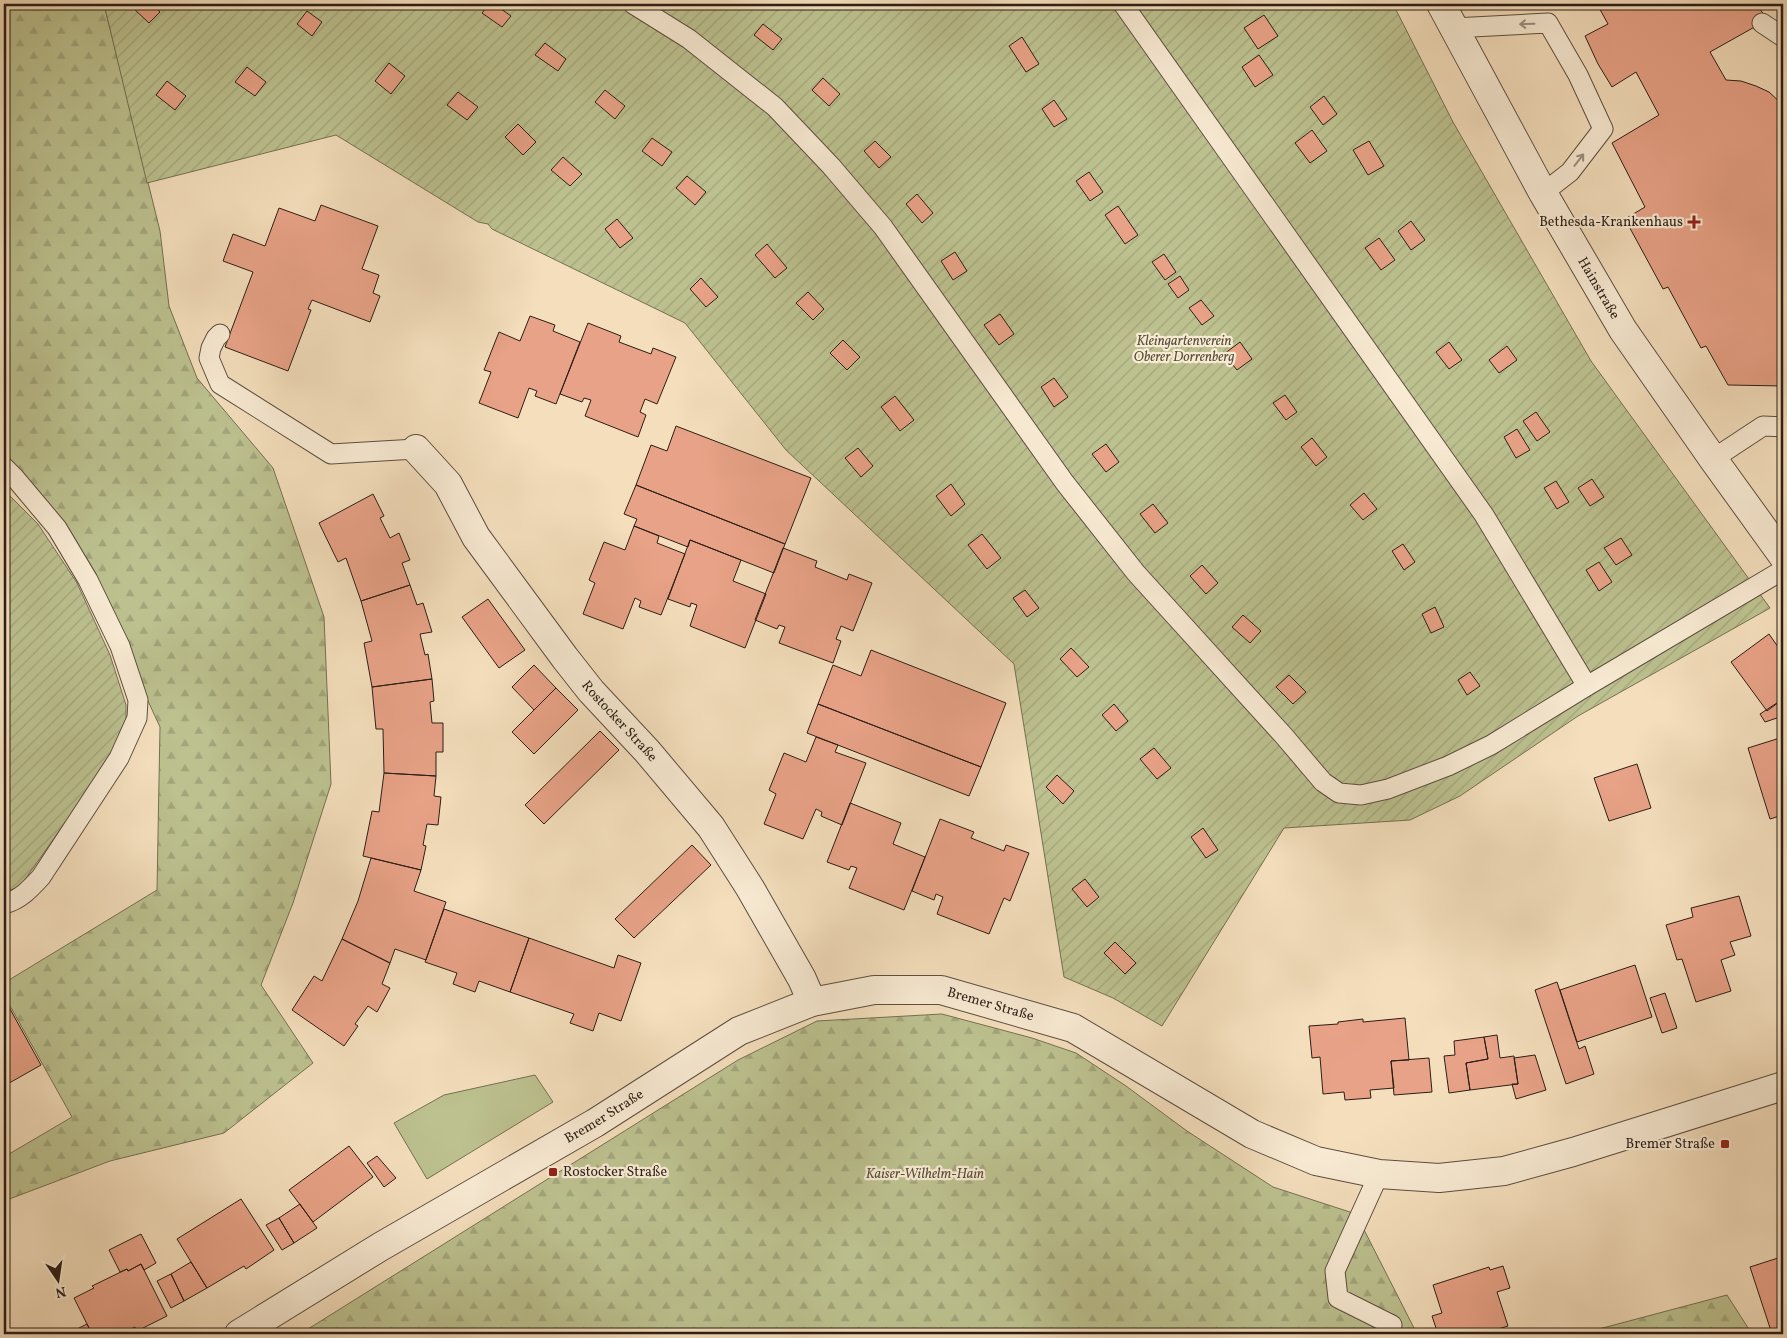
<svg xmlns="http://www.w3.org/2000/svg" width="1787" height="1338" font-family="Vollkorn,serif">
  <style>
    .green { fill: #bcc18f; stroke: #747052 }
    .forest { fill: url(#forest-firs); stroke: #747052 }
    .garden { fill: url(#garden-furrows); stroke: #747052 }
    .building { fill: #e8a287; stroke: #2b1e16 }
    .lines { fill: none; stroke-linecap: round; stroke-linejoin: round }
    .service-casing { stroke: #5d4e40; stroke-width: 21 }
    .minor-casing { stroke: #5d4e40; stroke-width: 30 }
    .tertiary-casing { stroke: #5d4e40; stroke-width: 30 }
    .service { stroke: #f8ead3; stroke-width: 19 }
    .minor { stroke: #f8ead3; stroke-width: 28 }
    .tertiary { stroke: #f8ead3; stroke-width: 28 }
    .oneway { stroke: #9c8e7e }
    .poi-dot { fill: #8f2418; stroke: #f8ead3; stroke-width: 2 }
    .labels { text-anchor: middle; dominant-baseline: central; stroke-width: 4.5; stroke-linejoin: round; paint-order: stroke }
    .poi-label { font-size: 14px; fill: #2b1e16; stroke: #f8ead3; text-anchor: end }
    .street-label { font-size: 14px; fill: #2b1e16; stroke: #f8ead3 }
    .park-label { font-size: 14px; font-style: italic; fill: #564f3a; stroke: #f8ead3 }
  </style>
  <defs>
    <pattern id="forest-firs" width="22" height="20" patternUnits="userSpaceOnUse" patternTransform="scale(1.25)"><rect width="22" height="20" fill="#bcc18f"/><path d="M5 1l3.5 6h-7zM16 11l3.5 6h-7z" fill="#a2a57b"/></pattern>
    <pattern id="garden-furrows" width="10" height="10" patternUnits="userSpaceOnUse" patternTransform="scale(1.25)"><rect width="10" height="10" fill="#bcc18f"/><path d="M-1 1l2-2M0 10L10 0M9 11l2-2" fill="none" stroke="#a2a57b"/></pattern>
  </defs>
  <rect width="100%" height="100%" fill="#f4debc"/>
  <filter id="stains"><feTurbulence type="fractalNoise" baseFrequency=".004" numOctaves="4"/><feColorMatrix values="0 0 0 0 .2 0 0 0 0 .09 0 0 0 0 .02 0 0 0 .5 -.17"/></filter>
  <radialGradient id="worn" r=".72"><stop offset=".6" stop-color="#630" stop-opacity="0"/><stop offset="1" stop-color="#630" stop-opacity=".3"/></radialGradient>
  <!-- green -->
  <path class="green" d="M535,1075L553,1102L427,1179L394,1123L444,1095Z"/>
  <!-- forest -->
  <path class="forest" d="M4,4H104L160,231L169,306L197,378L273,468L324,617L331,784L293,903L261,985L313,1063L224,1133L110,1161L4,1201V1157L72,1117L4,995V983L157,890L160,727L80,553L4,482Z
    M942,1014L1032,1038L1076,1053L1126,1086L1187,1131L1273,1187L1356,1214L1417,1334H300L738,1060L817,1021Z
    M1727,1295L1752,1334H1580Z"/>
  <!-- garden -->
  <path class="garden" d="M104,4H1393L1453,122L1591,361L1770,608L1578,716L1460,796L1410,820L1284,828L1162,1026L1113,998L1064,977L1014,664L786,450L685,323L492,229L488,224L478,222L336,135L147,183Z
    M4,490L38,524L77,583L110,655L126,705V736L19,888L4,891Z"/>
  <!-- building -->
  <path class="building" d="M135,4H152L160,12L149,23L132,7Z
    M489,4H494L511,16L502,27L482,13Z
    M1597,4H1757L1767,20L1710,52L1726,80L1741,81L1756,86L1769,92L1783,105V386L1728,385L1706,346L1701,348L1668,287L1663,289L1625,219L1645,207L1612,143L1659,115L1636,72L1612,87L1598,64L1585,36L1608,24Z
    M307,11L322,22L312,36L297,24Z
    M1264,15L1278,36L1258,49L1244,28Z
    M763,24L782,39L773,50L754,35Z
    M1022,37L1039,64L1026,72L1009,46Z
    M545,43L566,59L558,71L535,55Z
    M1259,55L1273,75L1255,87L1242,67Z
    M389,63L405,76L391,94L375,81Z
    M247,67L266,82L255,96L235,82Z
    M823,78L840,94L829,106L812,90Z
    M167,81L186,96L175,110L156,95Z
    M605,90L625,106L615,119L595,102Z
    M458,92L478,107L467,120L447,105Z
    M1324,96L1337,114L1323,125L1310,107Z
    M1054,100L1067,119L1054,127L1042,109Z
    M518,124L536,142L523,155L505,137Z
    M1312,130L1327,151L1310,163L1295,143Z
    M652,138L672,152L662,166L642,151Z
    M875,141L891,157L879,168L864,151Z
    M1369,141L1384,166L1368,175L1353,150Z
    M563,157L582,174L570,186L551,170Z
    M1089,172L1103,192L1090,201L1076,181Z
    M687,176L706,192L695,205L676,188Z
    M917,194L933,213L922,223L906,204Z
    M321,205L378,226L362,269L379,275L373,293L380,296L370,322L312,300L308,309L311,310L288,371L225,347L253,272L223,261L233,234L265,246L279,208L315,221Z
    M1118,206L1138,235L1125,244L1105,215Z
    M617,219L633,238L620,248L605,229Z
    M1411,221L1425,240L1411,250L1398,231Z
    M1379,238L1395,260L1381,270L1365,248Z
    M767,244L787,268L775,278L755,255Z
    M955,252L967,271L953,280L941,261Z
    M1164,254L1176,272L1165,280L1152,262Z
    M1180,276L1189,290L1178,298L1168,284Z
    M701,278L718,297L706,307L690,289Z
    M808,292L824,309L813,320L796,303Z
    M1201,300L1214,316L1202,325L1189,308Z
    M1000,314L1014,334L999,345L984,325Z
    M530,316L555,325L553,331L580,342L556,404L535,396L537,391L529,388L518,418L479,403L491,372L484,370L499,332L520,341Z
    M588,323L621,336L619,342L651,354L653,348L676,357L657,404L645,399L640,412L646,415L638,437L585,416L591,400L584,398L582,402L560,394Z
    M843,340L860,357L847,370L830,353Z
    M1240,342L1252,359L1237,370L1224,354Z
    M1449,342L1462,360L1449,369L1436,352Z
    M1507,346L1517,360L1499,373L1489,360Z
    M1054,378L1068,397L1054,407L1041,387Z
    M1285,395L1297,412L1286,420L1273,403Z
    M895,396L914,420L900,431L881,407Z
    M1536,412L1550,432L1537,441L1523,421Z
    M676,426L811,478L785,544L636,485L651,445L667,451Z
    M1517,429L1530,450L1516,458L1504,437Z
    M1312,438L1327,457L1316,466L1301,447Z
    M1106,444L1119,462L1106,472L1092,454Z
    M858,448L873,466L861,477L845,458Z
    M1592,479L1604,497L1590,506L1578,488Z
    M1556,481L1569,502L1557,509L1544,488Z
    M951,484L965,504L951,516L936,496Z
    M636,485L785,544L774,573L690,540L688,547L634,526L637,519L624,514Z
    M1364,493L1377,509L1363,520L1350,505Z
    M373,494L384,516L380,518L390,538L399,533L410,560L402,563L410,585L361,601L346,558L338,562L319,523Z
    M1153,504L1168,523L1155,533L1140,514Z
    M634,526L659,536L657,543L685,554L661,615L639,607L641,601L635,598L623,629L583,614L595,583L589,580L604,542L625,550Z
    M982,534L1001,558L987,569L968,545Z
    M1621,538L1632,555L1616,565L1604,548Z
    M690,540L741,560L733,581L766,594L745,648L690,626L697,605L691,603L690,607L668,599Z
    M1403,544L1415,562L1404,570L1392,551Z
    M783,548L817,561L815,567L847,580L849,574L872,583L853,631L841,626L836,639L841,641L833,663L779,643L785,627L779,625L777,629L755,620Z
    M1599,562L1612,582L1599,591L1586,570Z
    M1202,565L1218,583L1206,594L1190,576Z
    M410,585L417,605L423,603L432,632L420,634L425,655L428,654L432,679L372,687L364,643L372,641L361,601Z
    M1025,590L1039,608L1027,617L1013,598Z
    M488,599L525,650L499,668L462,617Z
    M1435,607L1444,627L1431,633L1422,614Z
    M1243,615L1261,631L1250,643L1232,627Z
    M1769,634L1783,654V699L1767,711L1731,662Z
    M1071,648L1089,667L1077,677L1060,659Z
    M871,650L1006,703L981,767L818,704L833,665L861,676Z
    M534,665L556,688L534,710L512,687Z
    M1470,672L1480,686L1467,695L1458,680Z
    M1289,675L1306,692L1293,704L1276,687Z
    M432,679L434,701L430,702L432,723H443V752H436V776L384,773L383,729H376L372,687Z
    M556,688L578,710L534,754L512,732Z
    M1783,699V716L1765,722L1760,714Z
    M818,704L981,767L969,796L807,733Z
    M1114,704L1128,721L1116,731L1102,715Z
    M600,731L619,750L544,824L525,805Z
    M816,737L838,745L835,752L866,763L842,825L821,816L822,812L816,809L803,839L764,824L776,794L769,790L784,753L806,762Z
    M1783,737V815L1770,819L1748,748Z
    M1154,748L1171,768L1157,779L1140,759Z
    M1637,764L1651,808L1609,821L1594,778Z
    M384,773L436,776L434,796L441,797L438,825L427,824L423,845L426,846L421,870L363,856L372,811L379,812Z
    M1057,775L1074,791L1063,804L1046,787Z
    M850,803L901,823L893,844L925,857L904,910L849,888L857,868L851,866L849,870L827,862Z
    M940,819L974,832L971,838L1004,851L1006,845L1029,853L1010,901L1004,898L989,934L937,914L943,897L936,894L934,900L912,891Z
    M1203,828L1218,850L1206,858L1191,837Z
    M692,845L711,865L634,938L615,919Z
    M371,858L421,870L414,891L446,902L426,960L395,949L390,963L342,939L358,901Z
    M1085,879L1099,897L1087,907L1072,889Z
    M1739,896L1751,936L1730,942L1735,955L1721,960L1731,991L1696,1002L1682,959L1677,960L1666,925L1693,917L1691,908Z
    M444,909L529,938L510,992L479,981L475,992L453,984L457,973L425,962Z
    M529,938L614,968L618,955L641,963L621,1021L599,1013L593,1031L570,1023L574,1014L510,992Z
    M342,939L390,963L382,984L390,988L377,1012L368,1006L355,1024L358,1026L344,1046L292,1010L314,976L322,981Z
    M1115,942L1136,963L1125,974L1104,953Z
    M1635,965L1652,1017L1577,1042L1560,990Z
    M1557,982L1579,1049L1585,1046L1594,1074L1566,1084L1535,990Z
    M1665,993L1677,1028L1662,1033L1650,998Z
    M4,998L41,1065L4,1086Z
    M1405,1018L1409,1060L1391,1061L1394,1088L1370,1090L1371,1098L1345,1100L1344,1092L1323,1094L1320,1057L1312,1058L1309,1026L1338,1024V1022L1363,1019V1022Z
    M1497,1035L1500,1058L1514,1056L1518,1084L1470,1090L1466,1063L1488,1059L1484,1037Z
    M1484,1037L1488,1059L1466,1063L1470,1090L1449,1093L1444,1056L1455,1055L1454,1041Z
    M1535,1055L1546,1090L1516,1099L1512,1084H1518L1514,1058Z
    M1429,1058L1432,1092L1394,1095L1391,1061Z
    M349,1146L373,1177L313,1222L289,1190Z
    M377,1156L396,1178L384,1187L367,1163Z
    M241,1199L274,1250L246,1269L244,1266L207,1288L177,1239Z
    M300,1204L317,1228L294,1243L279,1218Z
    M279,1218L294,1243L282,1250L266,1225Z
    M141,1234L156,1263L144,1270L141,1264L128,1271L127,1269L120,1272L109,1250Z
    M1778,1258L1783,1274V1330L1772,1334L1750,1267Z
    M191,1262L207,1288L184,1301L171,1274Z
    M141,1264L167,1316L137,1331L135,1327L121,1334H92L74,1298L94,1288L92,1286L127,1269L128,1271Z
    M1503,1266L1510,1288L1497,1292L1508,1326L1481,1334H1438L1432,1316L1442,1313L1433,1285L1489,1267L1490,1270Z
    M171,1274L184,1301L171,1308L157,1281Z
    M87,1324L92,1334H67Z"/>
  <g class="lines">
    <defs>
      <path id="service" d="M633,4L689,39L775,107L831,166L883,227L1065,483L1136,573L1284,736L1323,782L1339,793L1361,795L1388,789L1448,766L1491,745L1587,686L1783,570
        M1123,4L1484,515L1587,686
        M1762,23L1783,37
        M1453,28L1548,23L1578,75L1603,129L1570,172L1543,193
        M220,334L216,338L211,348L209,358L220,384L331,454L416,449
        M1713,459L1763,426L1783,427
        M4,467L15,478L57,528L88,580L120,646L138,700L137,718L119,758L41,877C30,889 20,900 4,904
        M1379,1174L1335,1271L1338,1298L1392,1325"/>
      <g id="minor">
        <path id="s1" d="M416,449L448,484L476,537L565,658L591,691L647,751L711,827L750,888L802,979L812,1002"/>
        <path id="s2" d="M239,1334L380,1247L595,1123L739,1031L812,1002L874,990H941L1073,1028L1252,1134L1316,1161L1379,1174L1439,1178L1504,1171L1573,1152L1783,1086"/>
      </g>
      <g id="tertiary">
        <path id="s3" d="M1441,4L1543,193L1623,330L1713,459L1783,556"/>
      </g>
    </defs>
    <!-- service casing -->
    <use href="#service" class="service-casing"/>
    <!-- minor casing -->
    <use href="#minor" class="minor-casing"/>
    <!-- tertiary casing -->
    <use href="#tertiary" class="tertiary-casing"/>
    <!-- service -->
    <use href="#service" class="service"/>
    <!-- minor -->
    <use href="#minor" class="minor"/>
    <!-- tertiary -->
    <use href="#tertiary" class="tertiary"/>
  </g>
  <!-- one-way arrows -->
  <defs><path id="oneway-shaft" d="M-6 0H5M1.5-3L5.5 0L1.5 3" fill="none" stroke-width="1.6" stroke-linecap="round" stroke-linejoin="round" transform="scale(1.25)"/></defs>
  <g class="oneway">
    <use href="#oneway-shaft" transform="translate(1527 24) rotate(178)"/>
    <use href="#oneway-shaft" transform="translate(1579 160) rotate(-52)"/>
  </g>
  <!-- markers -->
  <g class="poi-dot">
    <path d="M1691.5 214.5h5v5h5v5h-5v5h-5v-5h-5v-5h5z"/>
    <rect x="1720" y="1139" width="10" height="10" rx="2.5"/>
    <rect x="548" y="1167" width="10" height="10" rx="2.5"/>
  </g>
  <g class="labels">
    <!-- poi labels -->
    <g class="poi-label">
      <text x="1683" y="222">Bethesda-Krankenhaus</text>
      <text x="1715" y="1144">Bremer Straße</text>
      <text x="563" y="1172" text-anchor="start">Rostocker Straße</text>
    </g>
    <!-- street labels -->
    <g class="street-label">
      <text stroke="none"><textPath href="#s3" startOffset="325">Hainstraße</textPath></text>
      <text stroke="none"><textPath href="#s1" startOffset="341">Rostocker Straße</textPath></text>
      <text stroke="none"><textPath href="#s2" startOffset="845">Bremer Straße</textPath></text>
      <text stroke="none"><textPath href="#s2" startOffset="425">Bremer Straße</textPath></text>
    </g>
    <!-- park labels -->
    <g class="park-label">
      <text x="1184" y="341">Kleingartenverein<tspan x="1184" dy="16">Oberer Dorrenberg</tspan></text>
      <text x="925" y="1174">Kaiser-Wilhelm-Hain</text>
    </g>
  </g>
  <!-- margin -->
  <rect width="1787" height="1338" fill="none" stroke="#f4debc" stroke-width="20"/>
  <rect x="5" y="5" width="1777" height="1328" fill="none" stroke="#2b1e16" stroke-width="2.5"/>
  <rect x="10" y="10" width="1767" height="1318" fill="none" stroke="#2b1e16"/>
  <!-- north arrow -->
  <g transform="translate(58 1280) rotate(167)" stroke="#f8ead3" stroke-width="4" paint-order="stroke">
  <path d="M0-4L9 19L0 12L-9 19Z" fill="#2b1e16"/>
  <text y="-8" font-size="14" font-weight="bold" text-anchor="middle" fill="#2b1e16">N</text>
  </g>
  <rect width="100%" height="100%" filter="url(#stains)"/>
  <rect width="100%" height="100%" fill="url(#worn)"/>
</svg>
